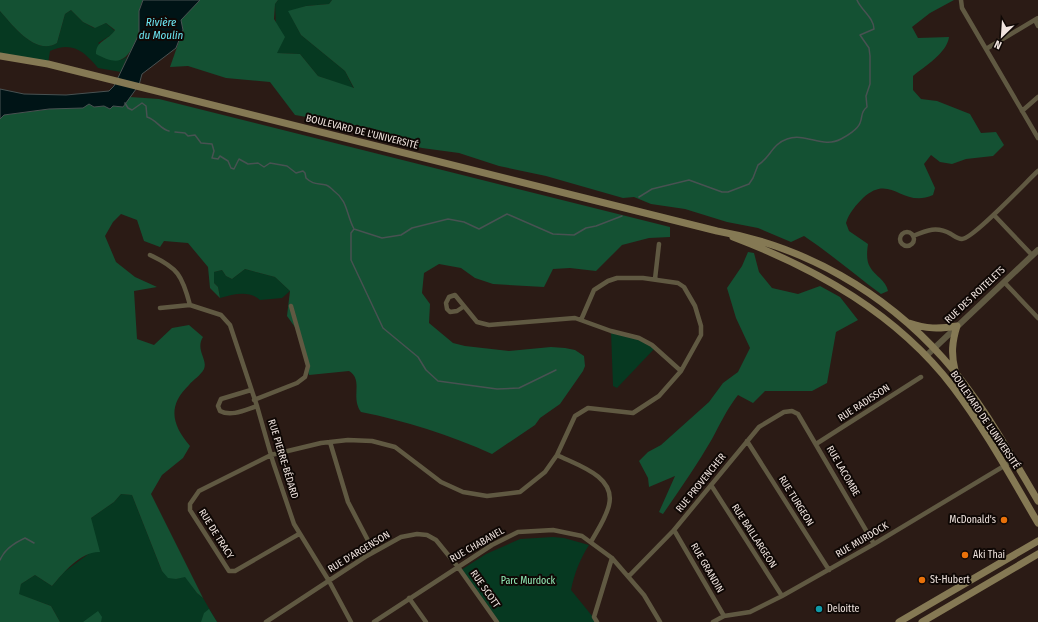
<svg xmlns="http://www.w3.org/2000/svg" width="1038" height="622" font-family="'Fira Sans Condensed',sans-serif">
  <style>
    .green { fill: #063921 }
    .forest { fill: #145133 }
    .water { fill: #001416; stroke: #485252 }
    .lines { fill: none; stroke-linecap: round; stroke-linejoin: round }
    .stream { stroke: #485252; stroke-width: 1.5 }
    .minor { stroke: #605942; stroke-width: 4.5 }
    .tertiary { stroke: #605942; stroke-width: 6 }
    .secondary { stroke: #857954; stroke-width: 7 }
    .food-dot { fill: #e8710a; stroke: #0f0805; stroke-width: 1.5 }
    .culture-dot { fill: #0f9aa8; stroke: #0f0805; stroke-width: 1.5 }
    .labels { text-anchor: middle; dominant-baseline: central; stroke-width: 4; stroke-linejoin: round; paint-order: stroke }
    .street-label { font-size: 10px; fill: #f0e4df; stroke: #0f0805 }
    .poi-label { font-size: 10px; fill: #f0e4df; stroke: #0f0805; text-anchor: start }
    .park-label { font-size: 10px; fill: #93eab6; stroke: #0f0805 }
    .water-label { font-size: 11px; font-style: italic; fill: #6ce7f3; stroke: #0f0805 }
  </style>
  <rect width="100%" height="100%" fill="#2b1b15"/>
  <!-- green -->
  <path class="green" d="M278,0H332L329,4L306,6L289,12L301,35L345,71L354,89L318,76L300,54L277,53L275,4Z
    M71,10L83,22L94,28L106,23L115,31L111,35L98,43L121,60L127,57L121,72L98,68C84,51 72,41 50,51L48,64L0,56V11C13,26 36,56 57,43L65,14Z
    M245,269L275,277L290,291L282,298L260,300C249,290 234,294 220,298L218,287L214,283V272L222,270L226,276L232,279Z
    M611,331L639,338L655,348L617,388L613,386Z
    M121,494L132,495L162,571L176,579L185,576L197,593L203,598L217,622H60L51,606L18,594L21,584L35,575L52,586L64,572L91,552V518L114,502Z
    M553,537L564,538L589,545C580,559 574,574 571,590L597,622H496L461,570L486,554L520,539Z"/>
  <!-- forest -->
  <path class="forest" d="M0,0H143C136,11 142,22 139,34C138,37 135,41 134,45C124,64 115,64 96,54C96,40 108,41 115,30L106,23L95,28L83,22L71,10L65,14L57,43C36,56 13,26 0,11Z
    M200,0H278L275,4L274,19L285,37L277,53L300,54L318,76L354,88L345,71L301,35L288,11L306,6L329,4L332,0H954L930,13L912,27L918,38L949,37C947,53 925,66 913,76V90L921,99L937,101L970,114L981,133L996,132L1004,145L993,156L966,159L952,164L940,162L931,155L924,164L935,188L933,195C902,209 891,172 863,198C856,205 849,213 846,223L849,231L868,244C867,251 866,261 870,267C875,276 886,280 888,291L881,294C855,275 831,254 804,236L791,242L758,228L727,222L685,209L651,204L634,197L623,198L546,176L499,166L459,153L422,148L387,139L371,128L295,115L270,82L226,78L188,66L170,67L183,30L180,20Z
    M130,97L159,99L670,227V237L649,238L622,245L596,271L570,268L553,269L544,287L493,284L475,278L461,268L439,264L424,273L422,293L430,304L429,323L453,343L465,346L509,351L551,347L565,348L575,350L584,356L585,366L583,371L560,404L540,418L535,425L492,454C450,435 406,421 361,412C350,397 364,380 349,371L309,375L297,330L287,316L290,291L275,277L245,269L232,279L226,276L222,270L214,272V283L218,287L220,298L210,288L208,267L188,243L164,241L160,247L144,241L137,220L121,214L113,222L105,236L116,262L135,277L157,287L134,291L137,339L154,345L172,328L189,325L203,337C195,350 208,359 204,369C201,375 193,380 189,385C167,406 172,425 190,446L183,458L162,475L151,494L203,598L197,593L185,577L176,579L168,578L162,571L132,495L121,494L114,502L91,518L100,552C81,551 64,572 52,586L35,575L21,584L19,594L51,606L60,622H0V119L4,115L89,104L94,107L104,106L110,108L113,106L123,107Z
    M748,252L754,253L759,272L772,288L798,294L820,286L840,297L858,320L836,332L827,383L812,391H765L753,403L738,395C727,409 720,424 712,439C697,465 680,489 663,514L659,512L675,476L649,487L648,478L639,461L648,452L661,445L709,402L723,383L738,372L750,348L736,318L727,288L742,266Z
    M209,609L217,622H201L204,613Z
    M98,611L102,617L101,622H83Z"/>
  <!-- water -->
  <path class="water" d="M143,0H200L181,20L183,30L176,48L142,74L139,85L123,107L113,106L110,109L104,106L94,107L89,104L83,108L49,109L4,115L0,119V89L24,94L66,95L109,91L114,86L139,34V11Z"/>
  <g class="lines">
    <!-- stream -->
    <path class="stream" d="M125,103L128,108L132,110L142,103L146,106L147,117C157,120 160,129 169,131
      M175,132L185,133L188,136L195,135L201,143L212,144L214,151L212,158L218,159L220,156L228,161L231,168L234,169L239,159L248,164L258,163L264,167L270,163L287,166L296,173L303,171L305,173L306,178C313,185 318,183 326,185C329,186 332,189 334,191C348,201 346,214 354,229L382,238L401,235L412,228L448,219L464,222L479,229L507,214L553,234L574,235L586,228L596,226L622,216
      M639,197L652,189L689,180L722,192H728L749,184L753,178L758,165C770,158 772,144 787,139C805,132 823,149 841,139C847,136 858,129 860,123C863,117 860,112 867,107L866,96L870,84V56L869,48L860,35L874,29C874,18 861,10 857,0
      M354,229L351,233V260L383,328L418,357L426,370L438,381L497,389L519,388L556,370
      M0,560C4,550 14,543 25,538L34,543"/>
    <!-- minor -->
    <path class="minor" d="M961,0L962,8L1038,138
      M1035,20L1038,26
      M986,49L1038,18
      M1022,111L1038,97
      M994,215L1032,255
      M900 239a7 7 0 1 1 14 0a7 7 0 1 1-14 0Z
      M913,236C927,230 937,226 951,234C954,236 958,239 962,239C973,239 1027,181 1038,171
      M150,255C178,268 182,275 190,305L221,315L230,325L257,406L273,462L294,524L329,581L351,622
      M655,279L659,244
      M1004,282L1038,318
      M463,307L457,311L450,312L447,309L446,303L449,297L455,295L477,322L489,325L575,318L611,331L639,338L652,345L681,371
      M160,308L190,305
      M251,390L221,399L218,406L220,411C231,417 245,410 257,406
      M254,400L297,383L305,377L308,366L291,306
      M747,441L829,570
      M330,442L348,502L374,552
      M816,444L921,377
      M557,455C577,465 616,476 609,505C606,518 597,531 591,542
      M711,485L782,596
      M674,530L724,616
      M299,534L235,571H229L190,510V504L199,491L271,455L321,443L348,440L372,441L395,447L441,482L463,492L487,496L520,492L545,472L557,455L575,416L588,408L633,413L659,396L681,371L701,335V326L695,306L684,287L678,283L643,278H617L608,281L594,290L581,320
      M629,576L674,530L759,427L784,412L792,411L798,414L874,544
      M409,598L426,622
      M266,622L365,557L401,537L417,534L427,535L436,540L458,567L497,622
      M374,622L492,545L518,532L553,530L582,536L612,558L644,595L660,622
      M597,622L594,617L612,558
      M713,622L724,616L750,612L782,596L874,544L1014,460"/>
    <!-- tertiary -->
    <path class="tertiary" d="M926,356L1038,250"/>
    <!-- secondary -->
    <path class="secondary" d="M0,56L48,64L717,231C804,246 884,292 943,358C981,400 1009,452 1038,501
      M733,237C817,269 897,314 953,387C985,429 1011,477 1038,523
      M909,323C926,329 939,329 957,326C952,342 951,354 955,370
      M899,622L1038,541
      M922,622L1038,554"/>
  </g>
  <!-- markers -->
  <g class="food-dot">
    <circle cx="1004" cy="520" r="4"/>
    <circle cx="965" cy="555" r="4"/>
    <circle cx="922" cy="580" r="4"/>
  </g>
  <circle class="culture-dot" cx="819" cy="609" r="4"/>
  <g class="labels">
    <!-- street labels -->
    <g class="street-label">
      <text transform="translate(362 132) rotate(14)">BOULEVARD DE L'UNIVERSITÉ</text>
      <text transform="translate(975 295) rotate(-43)">RUE DES ROITELETS</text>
      <text transform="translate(864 403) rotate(-33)">RUE RADISSON</text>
      <text transform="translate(985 420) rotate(56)">BOULEVARD DE L'UNIVERSITÉ</text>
      <text transform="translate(283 459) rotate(73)">RUE PIERRE-BÉDARD</text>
      <text transform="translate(843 471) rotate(60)">RUE LACOMBE</text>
      <text transform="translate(701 483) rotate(-51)">RUE PROVENCHER</text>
      <text transform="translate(796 501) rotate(58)">RUE TURGEON</text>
      <text transform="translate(216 534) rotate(58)">RUE DE TRACY</text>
      <text transform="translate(754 536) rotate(57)">RUE BAILLARGEON</text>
      <text transform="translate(862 540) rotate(-31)">RUE MURDOCK</text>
      <text transform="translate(477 545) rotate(-30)">RUE CHABANEL</text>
      <text transform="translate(359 552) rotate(-31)">RUE D'ARGENSON</text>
      <text transform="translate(707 568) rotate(60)">RUE GRANDIN</text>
      <text transform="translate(485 589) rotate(55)">RUE SCOTT</text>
    </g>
    <!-- poi labels -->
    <g class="poi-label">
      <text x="996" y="520" text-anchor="end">McDonald's</text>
      <text x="973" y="555">Aki Thai</text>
      <text x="930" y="580">St-Hubert</text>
      <text x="827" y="609">Deloitte</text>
    </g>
    <!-- park labels -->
    <g class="park-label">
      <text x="528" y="581">Parc Murdock</text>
    </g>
    <!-- water labels -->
    <g class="water-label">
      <text x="161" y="22">Rivière<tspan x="161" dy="13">du Moulin</tspan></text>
    </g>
  </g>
  <!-- north arrow -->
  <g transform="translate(1002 36) rotate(205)" stroke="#0f0805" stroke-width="3" paint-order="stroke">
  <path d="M0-3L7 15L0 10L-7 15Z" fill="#f0e4df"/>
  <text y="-6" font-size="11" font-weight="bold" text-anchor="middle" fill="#f0e4df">N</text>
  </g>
</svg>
